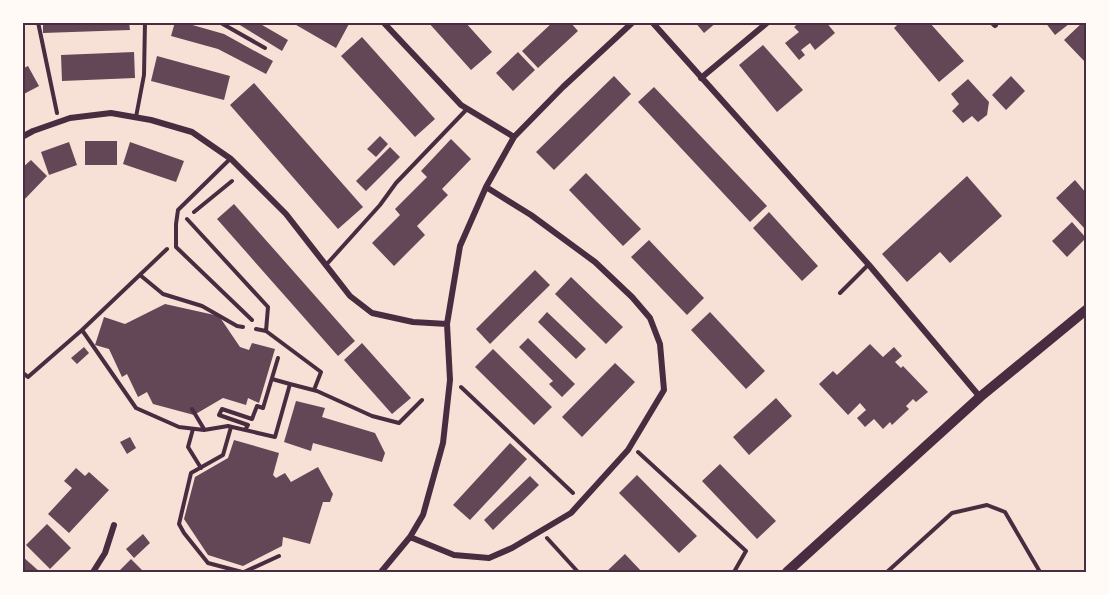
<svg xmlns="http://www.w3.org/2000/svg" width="1109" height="595" font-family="Karla,sans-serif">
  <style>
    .building { fill: #644757 }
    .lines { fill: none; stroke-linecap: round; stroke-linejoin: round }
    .path { stroke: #4a2c40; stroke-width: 4 }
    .service { stroke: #4a2c40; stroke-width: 4 }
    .minor { stroke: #4a2c40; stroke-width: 6 }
    .secondary { stroke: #4a2c40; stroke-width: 10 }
    .neatline { fill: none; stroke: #4a2c40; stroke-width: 2 }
  </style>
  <rect width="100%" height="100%" fill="#f7e1d7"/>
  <!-- building -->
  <path class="building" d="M43,22H129L130,30L43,33Z
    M175,22H182L224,34L273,61L266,74L218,49L171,36Z
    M235,22H257L288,40L282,51Z
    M291,22H350L336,48Z
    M428,22H465L492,52L471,70Z
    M553,22H570L578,31L538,68L522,51Z
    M695,22H717L704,33Z
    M800,22H826L835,33L815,50L810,43L801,50L805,55L799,60L785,43L799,32L794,27Z
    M900,22H929L964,61L939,82L894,28Z
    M1045,22H1067L1069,24L1055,35Z
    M1083,22H1086V63L1064,40Z
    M362,37L435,119L415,137L341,56Z
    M763,45L803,90L777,112L739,65Z
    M134,52L135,78L62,81L61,55Z
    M518,52L535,70L513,91L496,73Z
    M157,56L230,76L224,100L151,81Z
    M28,66L39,86L22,95V69Z
    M614,76L631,94L554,170L536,152Z
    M1011,76L1025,91L1006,110L992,95Z
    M968,79L989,102L987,115L978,122L972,116L963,123L952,111L959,104L951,94Z
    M254,83L363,207L338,229L230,105Z
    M654,87L767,206L750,222L638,102Z
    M380,136L388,144L376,157L367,149Z
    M451,139L471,159L442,189L448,195L417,226L425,235L394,266L372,243L400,215L395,209L427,177L421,171Z
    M85,141H117V165H85Z
    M69,142L77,165L49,175L41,152Z
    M130,142L184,161L176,182L123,164Z
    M390,147L400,157L366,191L356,181Z
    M31,160L47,176L22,202V168Z
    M586,173L641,229L623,246L569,190Z
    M967,176L1002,216L950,263L940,252L907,282L882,254Z
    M1075,180L1086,193V230L1056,198Z
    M234,204L355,341L338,356L217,219Z
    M769,212L818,266L802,281L753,228Z
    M1072,222L1086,238L1067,257L1052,241Z
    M649,240L704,298L687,315L631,257Z
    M535,270L550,285L490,344L476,329Z
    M571,277L623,327L606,344L555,294Z
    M165,304L219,316L240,347L249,350L252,343L275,349L259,403L248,398L246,405L223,398L194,415L153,404L147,392L138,397L127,374L122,377L109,349L95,345L104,317L125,324Z
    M547,312L586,349L576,359L538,322Z
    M710,312L765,371L746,389L691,330Z
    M528,338L575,384L562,397L549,384L553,381L519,347Z
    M362,343L411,398L392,414L344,360Z
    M870,344L883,357L894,347L902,356L895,362L901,368L903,366L928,392L916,402L913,399L906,406L909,409L892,425L890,422L883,429L874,419L865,427L857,418L866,410L860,403L848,415L819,384L833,371L837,375Z
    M84,347L89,353L77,364L71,358Z
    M493,349L552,407L534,425L475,367Z
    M615,363L635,382L582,437L562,417Z
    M776,398L792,416L749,455L733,437Z
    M296,401L325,408L322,417L375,433L385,453L382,462L313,443L311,451L284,442Z
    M130,437L136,448L127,454L120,442Z
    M234,440L279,453L273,475L276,478L285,473L291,482L318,467L333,494L330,502H323L310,544L283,537L282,546L243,566L208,555L184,519L195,477L228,458Z
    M510,443L527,459L470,520L453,505Z
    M720,464L776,521L757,539L702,481Z
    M76,468L85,476L89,472L109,490L69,533L48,514L72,488L64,481Z
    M637,475L697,536L679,553L619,493Z
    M530,476L539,485L493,530L484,520Z
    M47,524L71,548L50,569L26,545Z
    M143,534L150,543L134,558L126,549Z
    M625,554L642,572H606Z
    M22,556L40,572H22Z
    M131,559L144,572H118Z"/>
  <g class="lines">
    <!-- path -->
    <path class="path" d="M38,22L57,113
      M194,212L232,181
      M187,219L268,307L266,331
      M167,249L82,330L136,408L179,427L204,430L228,426L275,437L290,384L317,391L372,416L399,423L422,400
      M140,275L163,294L202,306L237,326L243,327
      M256,329L266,331L321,372L314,390
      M22,372L28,377L82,330
      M272,379L290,384
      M461,387L573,493
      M192,409L204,429
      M231,427L223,455L191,473L179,524L184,533L208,563L242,572
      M193,429L188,447L201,468
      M245,430L248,425L219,415L222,409L252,419L257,406L263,408L278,358
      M638,452L746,551L734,572
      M547,538L578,572
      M244,572L279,556"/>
    <!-- service -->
    <path class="service" d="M216,22L221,23L265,48
      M136,117L144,75L145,22
      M230,159L178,210L176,224V247L252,320
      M326,265L380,205L396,183L467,109
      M840,293L868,265
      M887,572L952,513L987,505L1005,512L1040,572"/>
    <!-- minor -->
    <path class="minor" d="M383,22L461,105L514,137
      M652,22L869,265L980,397
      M992,22L995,25
      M701,78L768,22
      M22,137L33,131L70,118L111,113L151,120L192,132L231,159L286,214L350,296L372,313L413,322L447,324
      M410,537L454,555L489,558L512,548L571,513L628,450L664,390L660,344L650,318L632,297L595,262L531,215L486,187
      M93,572L105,553L114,525
      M381,572L410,537L423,515L443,443L450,380L447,324L460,246L486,187L514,137L563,87L633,22"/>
    <!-- secondary -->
    <path class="secondary" d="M787,572L980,397L1086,310"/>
  </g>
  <!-- border -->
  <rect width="1109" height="595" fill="none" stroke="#fffaf5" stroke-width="48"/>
  <rect x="24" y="24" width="1061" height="547" class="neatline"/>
</svg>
